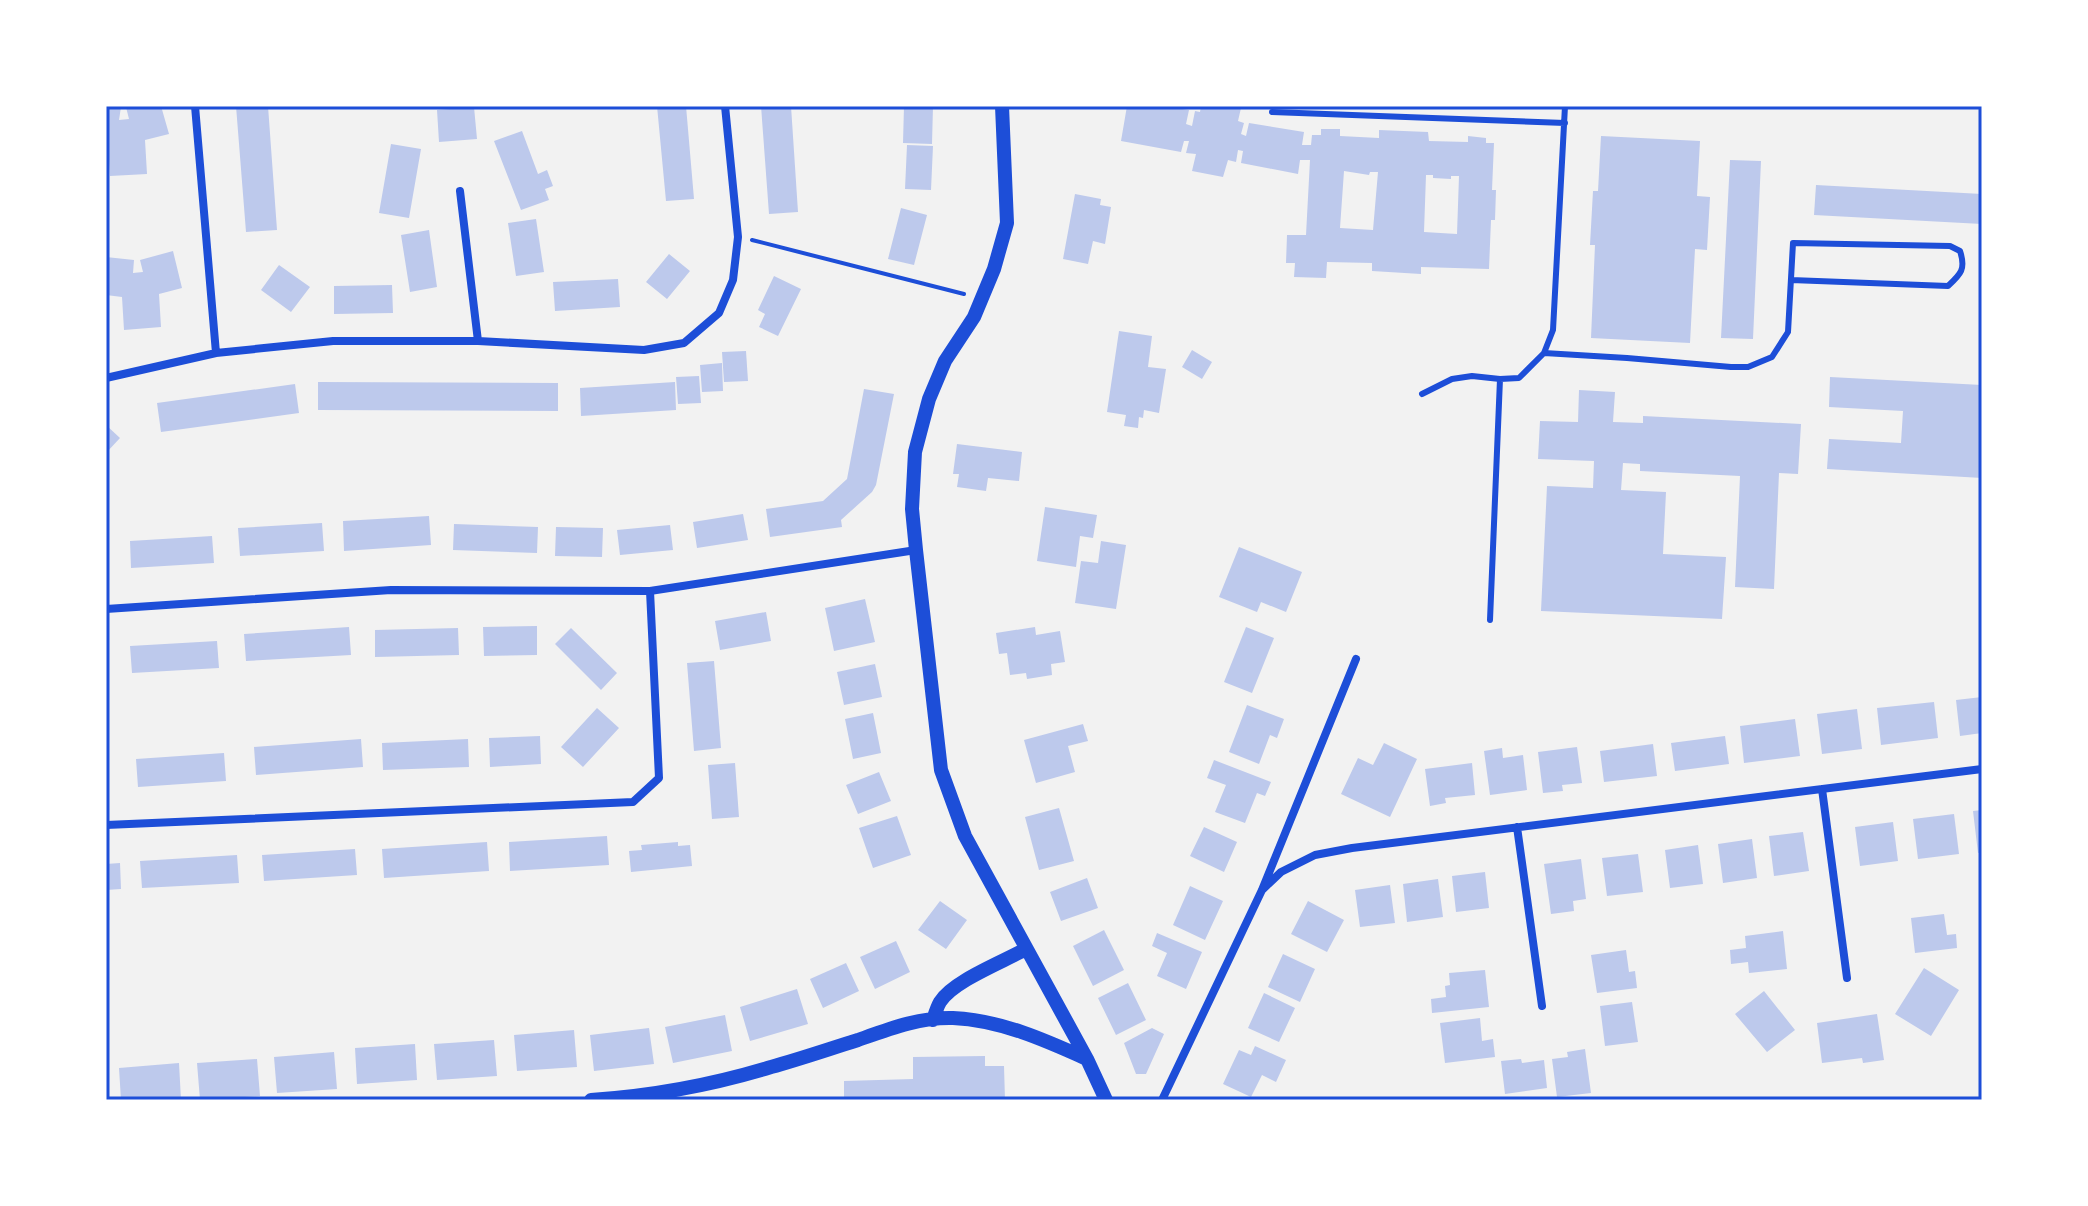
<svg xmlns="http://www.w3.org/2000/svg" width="2088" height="1206" font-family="Cabin,sans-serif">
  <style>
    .building { fill: #bdc9ec; fill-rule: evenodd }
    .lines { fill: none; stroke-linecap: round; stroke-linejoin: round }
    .path { stroke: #1d4ed8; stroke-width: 4 }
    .service { stroke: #1d4ed8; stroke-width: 6 }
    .minor { stroke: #1d4ed8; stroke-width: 8 }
    .tertiary { stroke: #1d4ed8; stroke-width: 14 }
    .neatline { fill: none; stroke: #1d4ed8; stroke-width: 3 }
  </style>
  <rect width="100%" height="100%" fill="#f2f2f2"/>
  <!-- building -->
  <path class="building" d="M106,106L121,107L119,120L129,119L126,107L161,106L169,134L145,140L147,174L110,176L108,143H106Z
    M236,106H268L277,230L246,232Z
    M657,106H686L694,199L666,201Z
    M761,106H791L798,212L769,214Z
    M904,106H933L932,144L903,143Z
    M1127,106H1162L1189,110L1186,124L1192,126L1195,111L1200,112L1201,106L1241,108L1238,121L1244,123L1241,134L1246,136L1249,123L1304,132L1302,145H1311L1312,135H1321V129H1340V136L1379,138V130L1428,132L1429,141L1468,142V136L1486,138V143H1494L1492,190H1496L1495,220H1491L1489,269L1421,267V274L1372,271V263L1327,262L1326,278L1294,277L1295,263H1286L1287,235H1306L1310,160H1300L1298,174L1241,163L1243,151L1238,150L1236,162L1228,160L1223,177L1192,171L1196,154L1186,153L1189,141H1184L1181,152L1121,141ZM1344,171L1369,175L1370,172H1378L1373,230L1340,228ZM1426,175H1433V178L1451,179V176H1459L1457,234L1424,232Z
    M474,107L477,139L439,142L437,110Z
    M522,131L538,174L547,170L553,186L545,189L549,200L521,210L494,141Z
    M1601,136L1700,141L1697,196L1710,197L1707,250L1695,249L1690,343L1591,338L1595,245H1590L1593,191H1598Z
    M391,144L421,149L409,218L379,213Z
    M907,145L933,146L931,190L905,189Z
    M1730,160L1761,161L1753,339L1721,338Z
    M1816,185L1982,194V224L1814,215Z
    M1075,194L1101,199L1100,205L1111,207L1105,244L1093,241L1088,264L1063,259Z
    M901,208L927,215L914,265L888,259Z
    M536,219L544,272L516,276L508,223Z
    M429,230L437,287L410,292L401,235Z
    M173,251L182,288L159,294L161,327L124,330L122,297L106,295V257L134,260L133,273L143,272L140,260Z
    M669,254L690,271L667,299L646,282Z
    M279,265L310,287L291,312L261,290Z
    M774,276L801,289L778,336L759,327L765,314L758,310Z
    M618,279L620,307L555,311L553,282Z
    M392,285L393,313L334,314V286Z
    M1119,331L1152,336L1148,367L1166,369L1159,413L1144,410L1143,418L1139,417L1138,428L1124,426L1126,415L1107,412Z
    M1192,350L1212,362L1202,379L1182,367Z
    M746,351L748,381L724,382L722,352Z
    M722,363L723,391L702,392L700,365Z
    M699,376L701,403L678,404L676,377Z
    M1830,377L1982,385V478L1827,469L1829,439L1901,443L1903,411L1829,407Z
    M318,382L558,383V411L318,410Z
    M675,382L676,410L581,416L580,388Z
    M295,384L299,413L161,432L157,403Z
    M864,389L894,394L876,485L872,492L841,520L842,527L770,537L766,509L823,501L847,479Z
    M1579,390L1615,392L1613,422L1643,423V416L1801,424L1798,474L1779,473L1774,589L1735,587L1740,476L1640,471V464L1623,463L1621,490L1666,492L1663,554L1726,557L1722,619L1541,611L1547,486L1593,488L1594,461L1538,459L1540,421L1578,422Z
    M106,425L120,438L106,453Z
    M957,444L1022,452L1019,481L988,478L986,491L957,487L959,474H953Z
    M1045,507L1097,515L1093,538L1080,536L1076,567L1037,561Z
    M743,514L748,540L697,548L693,522Z
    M429,516L431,545L344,551L343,521Z
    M322,523L324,551L240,556L238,528Z
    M454,524L538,527L537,553L453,550Z
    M670,525L673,550L620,555L617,530Z
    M556,527L603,528L602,557L555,556Z
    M212,536L214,563L131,568L130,541Z
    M1101,541L1126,545L1116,609L1075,603L1081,561L1098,563Z
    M1239,547L1302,572L1286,612L1261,602L1257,612L1219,597Z
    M865,599L875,642L834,651L825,608Z
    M766,612L771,641L720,650L715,621Z
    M537,626V655L484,656L483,627Z
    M349,627L351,655L246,661L244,634Z
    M1035,627L1036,635L1060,631L1065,662L1051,664L1052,675L1027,679L1026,673L1010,675L1007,653L999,654L996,633Z
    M1246,627L1274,638L1252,693L1224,682Z
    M458,628L459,655L375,657V630Z
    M571,628L617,673L601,690L555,644Z
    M217,641L219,668L132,673L130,646Z
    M714,661L721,748L694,751L687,663Z
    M875,664L882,697L844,705L837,672Z
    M1982,697V733L1960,736L1956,700Z
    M1934,702L1938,738L1881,745L1877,708Z
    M1247,705L1284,719L1277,738L1270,735L1259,764L1229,752Z
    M597,708L619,728L583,767L561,747Z
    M1857,709L1862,749L1822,754L1817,714Z
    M873,713L881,753L853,759L845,719Z
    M1795,719L1800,756L1744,763L1740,726Z
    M1083,724L1088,741L1068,746L1075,772L1036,783L1024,740Z
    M540,736L541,764L490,767L489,738Z
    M1725,736L1729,764L1675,771L1671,743Z
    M361,739L363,767L256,775L254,747Z
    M468,739L469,767L383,770L382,743Z
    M1384,743L1417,759L1390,817L1341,794L1358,758L1373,765Z
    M1653,744L1657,776L1604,782L1600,751Z
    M1577,747L1582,783L1562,785L1563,791L1543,793L1538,752Z
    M1502,748L1503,758L1523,755L1527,790L1490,795L1484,751Z
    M224,753L226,781L138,787L136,759Z
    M1214,760L1271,782L1265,796L1257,793L1245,823L1215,812L1226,785L1207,778Z
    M735,763L739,817L712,819L708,765Z
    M1472,763L1475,795L1445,798L1446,803L1430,806L1425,769Z
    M879,772L891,801L858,814L846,785Z
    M1059,808L1074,861L1039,870L1025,817Z
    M1982,810V852L1978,853L1973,811Z
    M1954,814L1959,854L1918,859L1913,819Z
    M897,816L911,855L873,868L859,828Z
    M1893,822L1898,861L1860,866L1855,827Z
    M1204,827L1237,842L1224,872L1190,856Z
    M1803,832L1809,871L1774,876L1769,836Z
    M607,836L609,865L510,871L509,842Z
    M1752,839L1757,878L1723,883L1718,844Z
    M487,842L489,871L384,878L382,849Z
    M678,842V846L690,845L692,866L631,872L629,851L642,850L641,845Z
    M1698,845L1703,884L1670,888L1665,850Z
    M355,849L357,875L264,881L262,855Z
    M1638,854L1643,892L1607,896L1602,858Z
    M237,855L239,883L142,888L140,861Z
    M1581,859L1586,899L1573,901L1574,911L1551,914L1544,864Z
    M120,863L121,889L106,890V864Z
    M1485,872L1489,908L1456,912L1452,876Z
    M1087,878L1098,908L1061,921L1050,892Z
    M1438,879L1443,917L1407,922L1403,884Z
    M1390,885L1395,923L1360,927L1355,890Z
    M1190,886L1223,901L1205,940L1173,925Z
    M940,901L967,920L946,949L918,930Z
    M1308,901L1344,920L1327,952L1291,934Z
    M1944,914L1947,935L1956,934L1957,948L1915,953L1911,918Z
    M1104,930L1124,970L1093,986L1073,946Z
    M1783,931L1787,969L1749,973L1748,962L1731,964L1730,950L1746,948L1745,936Z
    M1157,933L1202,952L1186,989L1157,976L1167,953L1152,946Z
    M896,941L910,972L875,989L860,957Z
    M1626,950L1629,972L1635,971L1637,988L1597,993L1591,955Z
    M1283,954L1315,969L1300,1002L1268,987Z
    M846,963L859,991L823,1008L810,979Z
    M1924,968L1959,990L1931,1036L1895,1014Z
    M1485,970L1489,1007L1432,1013L1431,999L1446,997L1445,986L1450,985L1449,973Z
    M1128,983L1146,1020L1116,1035L1098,998Z
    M797,989L808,1024L750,1041L740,1007Z
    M1764,991L1795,1030L1767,1052L1735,1014Z
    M1264,993L1295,1008L1279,1042L1248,1028Z
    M1632,1002L1638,1042L1605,1046L1600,1006Z
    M1877,1014L1884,1060L1863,1063L1862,1058L1822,1063L1817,1023Z
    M725,1015L732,1051L673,1063L665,1027Z
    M1480,1018L1482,1041L1493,1039L1495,1057L1445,1063L1440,1023Z
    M649,1028L654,1064L594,1071L590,1035Z
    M1152,1028L1164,1034L1146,1074H1136L1124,1043Z
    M574,1030L577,1067L517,1071L514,1035Z
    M494,1040L497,1076L437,1080L434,1044Z
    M415,1044L417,1080L357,1084L355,1048Z
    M1255,1046L1286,1060L1276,1082L1262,1075L1251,1097L1223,1084L1239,1050L1251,1055Z
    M1585,1049L1591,1093L1557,1097L1552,1059L1568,1057L1567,1052Z
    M334,1052L337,1089L277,1093L274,1057Z
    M985,1056V1066H1004L1005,1100H844V1081L913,1079V1057Z
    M257,1059L260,1096L200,1100L197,1063Z
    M1521,1059L1522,1063L1544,1060L1547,1088L1505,1094L1501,1061Z
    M179,1063L181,1100H121L119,1068Z"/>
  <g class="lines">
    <!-- path -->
    <path class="path" d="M752,240L964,294"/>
    <!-- service -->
    <path class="service" d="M1272,112L1565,123
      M1544,353L1627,358L1731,367H1748L1772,357L1788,332L1793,243L1950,246L1960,251C1966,269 1961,274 1948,286L1791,280
      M1422,394L1452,379L1472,376L1500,379L1519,378L1544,353L1553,330L1565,106
      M1490,620L1500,379"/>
    <!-- minor -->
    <path class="minor" d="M195,106L216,353
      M460,191L478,341
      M106,378L216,353L333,341H478L644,350L684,343L719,313L733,280L738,237L725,106
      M106,609L391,590L650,591L916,550
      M1822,789L1847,978
      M106,825L633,802L659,778L650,591
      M1517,827L1542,1006
      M1262,890L1281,872L1315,855L1352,848L1982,769
      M1162,1100L1262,890L1356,659"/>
    <!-- tertiary -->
    <path class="tertiary" d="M1002,106L1007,223L994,269L974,317L945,361L929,399L915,452L912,509L916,550L941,770L965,836L1087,1059L1106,1100
      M933,1020C935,1014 937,1007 940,1002C953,981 1003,962 1026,949
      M591,1100C652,1096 712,1085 771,1067C800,1059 829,1049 858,1040C889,1029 920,1017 953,1018C1000,1020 1045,1040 1087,1059"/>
  </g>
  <!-- border -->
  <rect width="2088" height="1206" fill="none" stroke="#ffffff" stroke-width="216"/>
  <rect x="108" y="108" width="1872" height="990" class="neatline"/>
</svg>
